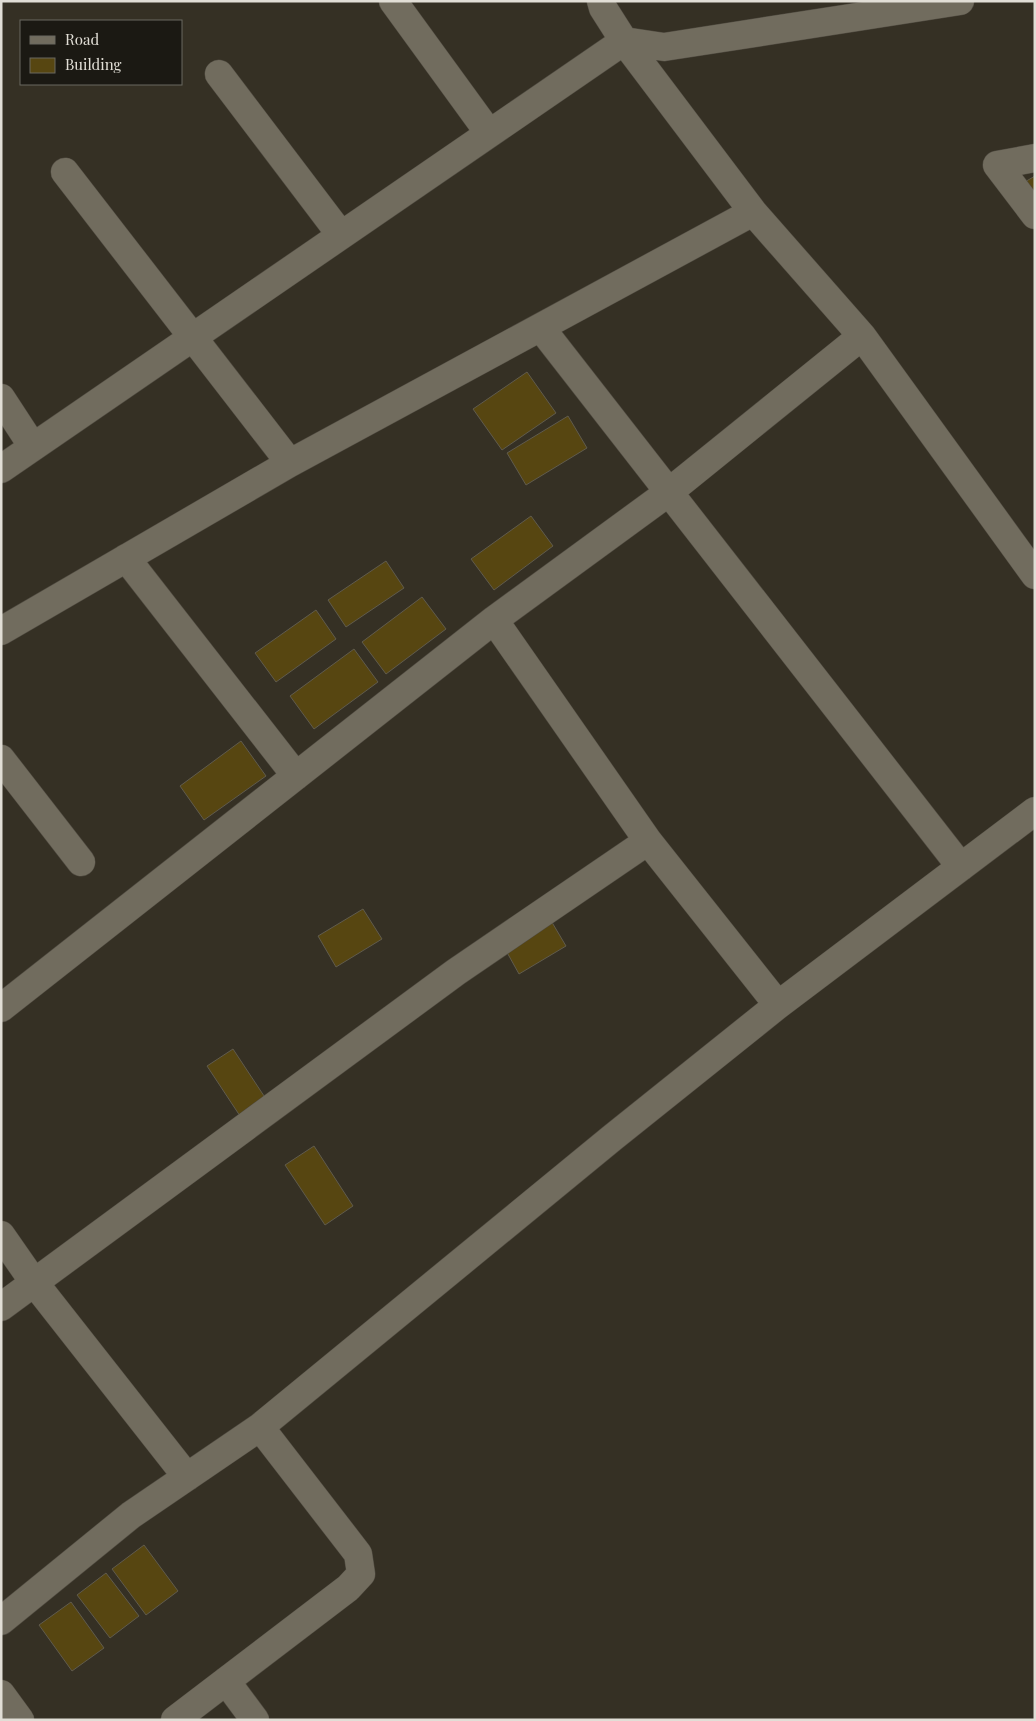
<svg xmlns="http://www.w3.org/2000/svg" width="1036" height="1721" font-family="'Playfair Display',serif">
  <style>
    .building { fill: #574611; stroke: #605b4d }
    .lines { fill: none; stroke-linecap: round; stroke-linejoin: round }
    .street-casing { stroke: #504b41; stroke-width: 29 }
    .street { stroke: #716c5e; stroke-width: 28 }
  </style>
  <rect width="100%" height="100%" fill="#353024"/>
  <!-- building -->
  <path class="building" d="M1035,176V197L1023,183Z
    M527,372L556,413L502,450L473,409Z
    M568,416L587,448L526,485L507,453Z
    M531,516L553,546L494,590L471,559Z
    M386,561L404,588L346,627L328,600Z
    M422,597L446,629L386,674L362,642Z
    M316,610L336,639L276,682L255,653Z
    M354,649L378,682L314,729L290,696Z
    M241,741L266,776L204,820L180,786Z
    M363,909L382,939L336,967L318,936Z
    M550,919L566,946L519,974L504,947Z
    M233,1049L268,1102L242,1119L207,1066Z
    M314,1146L353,1206L325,1225L285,1165Z
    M144,1545L178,1591L146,1615L112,1569Z
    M106,1573L139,1616L110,1638L77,1595Z
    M71,1602L104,1648L72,1671L39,1625Z"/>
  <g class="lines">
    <defs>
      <path id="street" d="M393,1L489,133
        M601,1L603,8L624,41L664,47L960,1
        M219,74L341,235
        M1035,158L997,165L1035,215
        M65,172L290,463
        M541,328L961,867
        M1,398L33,447
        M1,469L624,41L753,212
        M126,558L296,776
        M1,631L290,463L753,212L862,336
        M1,759L81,862
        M648,841L778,1005
        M1,1008L494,620L669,492L862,336L1035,575
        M1,1235L33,1281L187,1477
        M1,1307L456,972L648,841L494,620
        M1,1621L131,1515L260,1427L612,1138L778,1005L1035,811
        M226,1681L255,1720
        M1,1694L20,1720
        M175,1720L348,1588L361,1574L358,1554L260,1427"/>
    </defs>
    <!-- street casing -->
    <use href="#street" class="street-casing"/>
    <!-- street -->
    <use href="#street" class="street"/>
  </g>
  <!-- border -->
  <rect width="1036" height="1721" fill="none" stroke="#e1ded6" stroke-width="5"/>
  <!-- legend -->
  <rect x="20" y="20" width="162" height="65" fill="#1b1913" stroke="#6a6861"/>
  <rect x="30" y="36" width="25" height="8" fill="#716c5e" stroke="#6a6861"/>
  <text x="65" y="45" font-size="15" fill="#e1ded6">Road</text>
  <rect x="30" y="58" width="25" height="15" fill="#574611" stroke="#6a6861"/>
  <text x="65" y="70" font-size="15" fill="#e1ded6">Building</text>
</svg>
